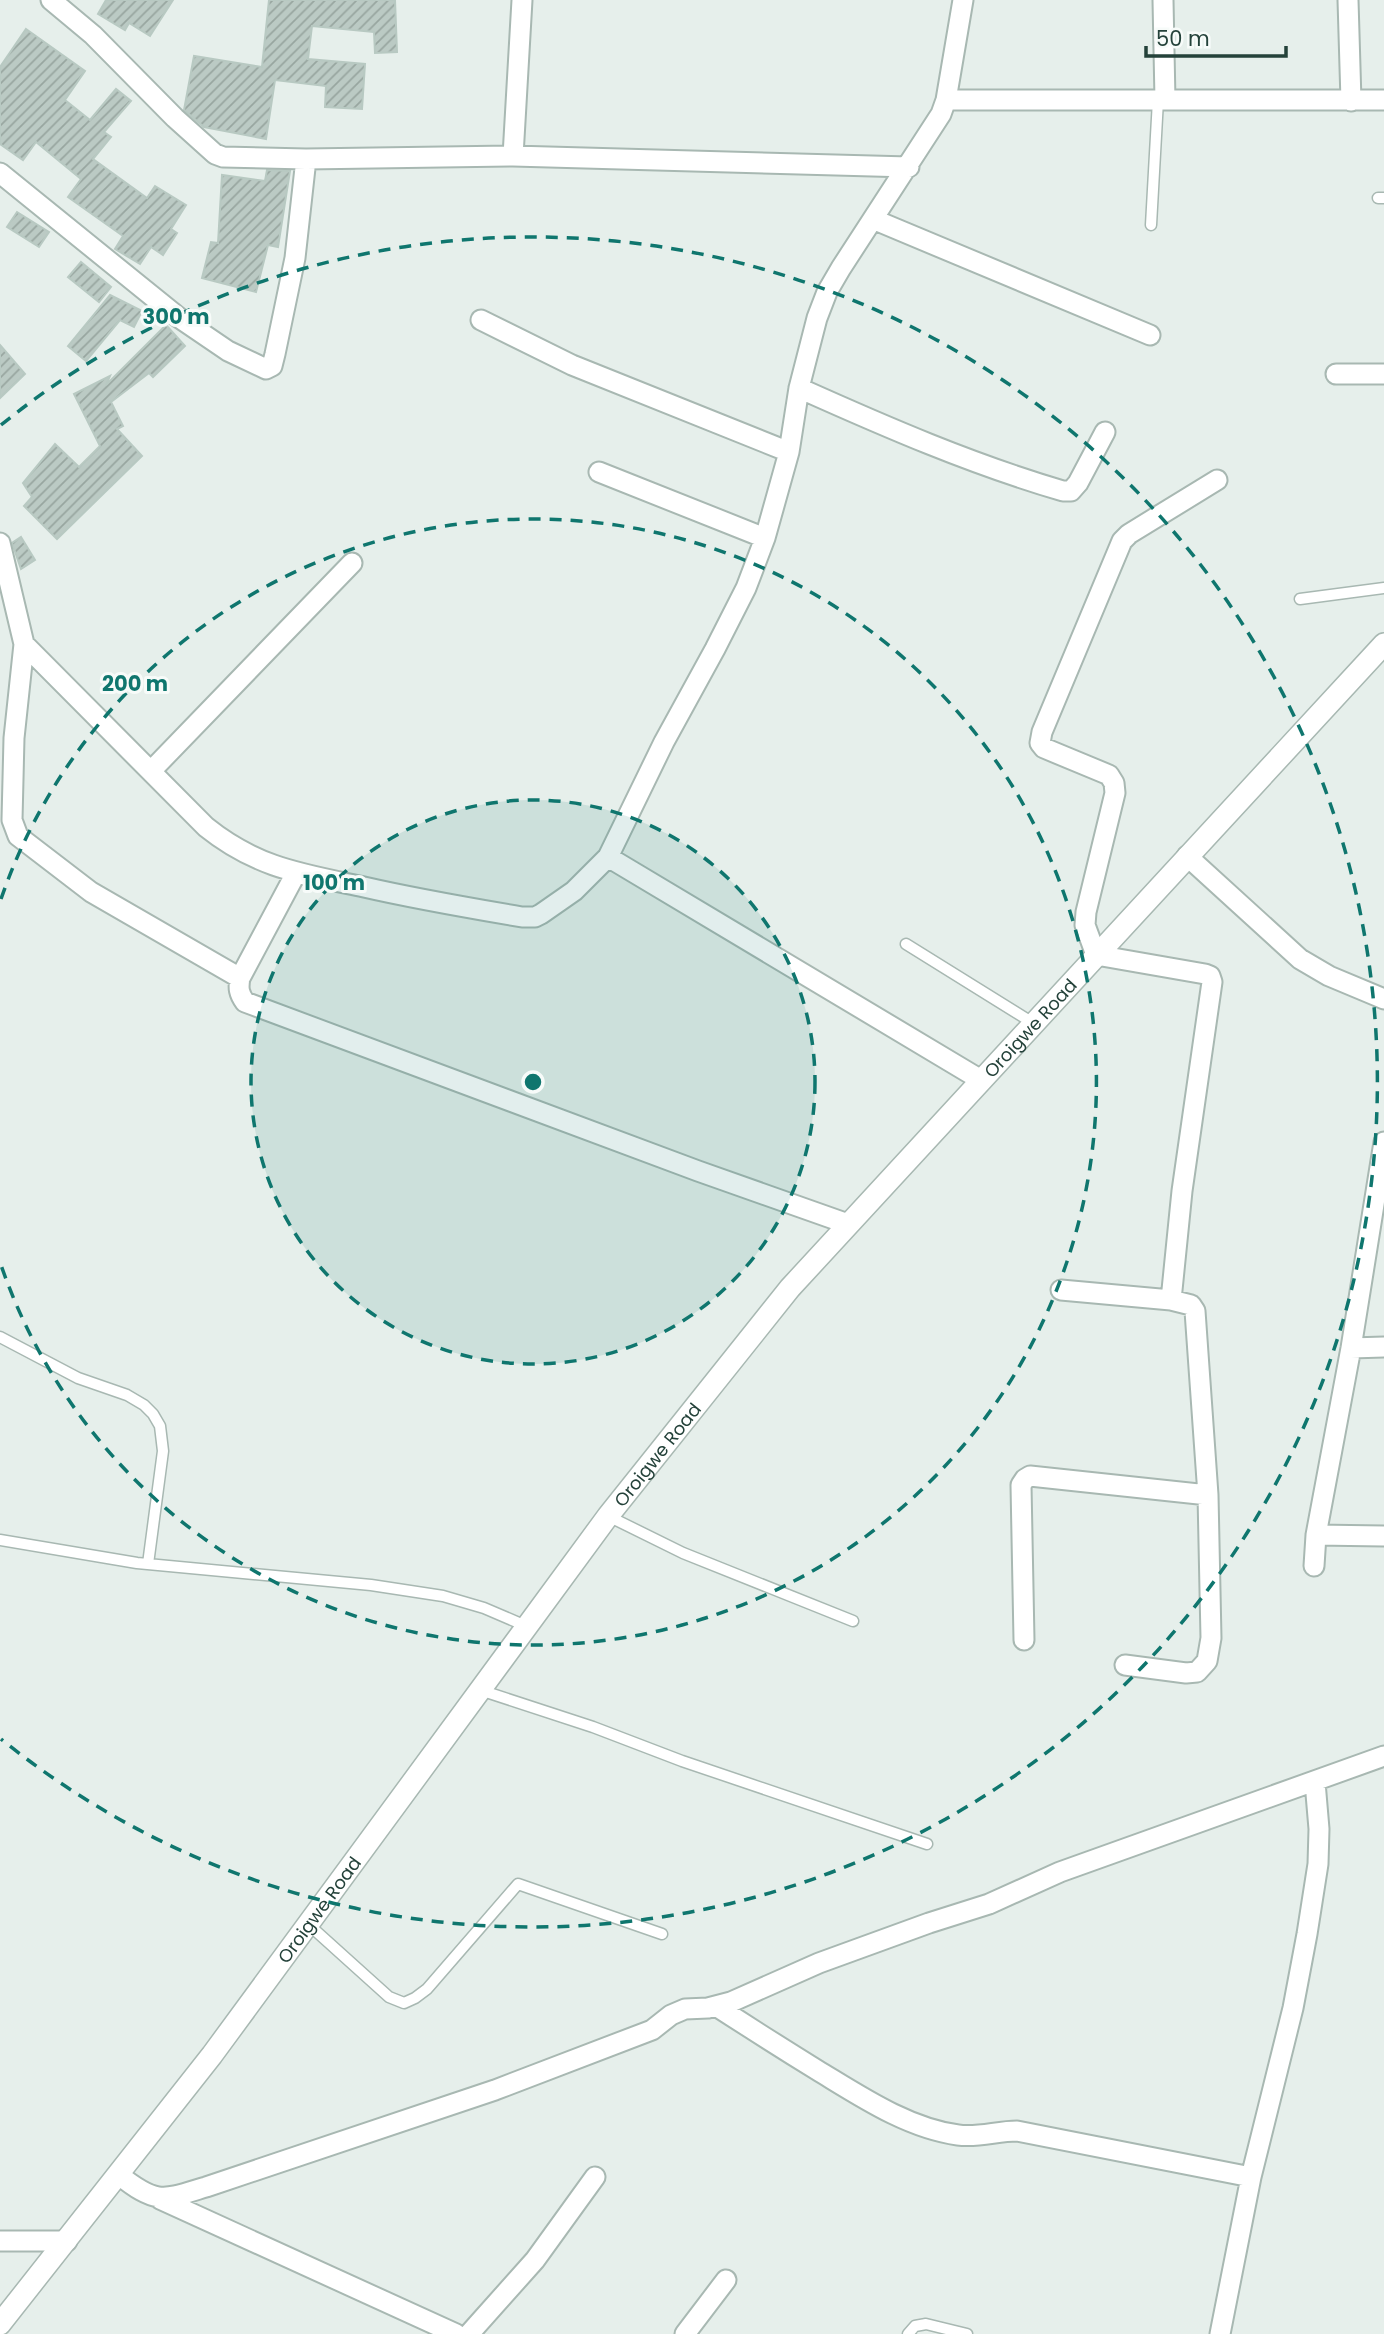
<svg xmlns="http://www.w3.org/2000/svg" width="1384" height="2334" font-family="Poppins,sans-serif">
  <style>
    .building { fill: url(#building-hatch); stroke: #b8c9c2; stroke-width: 2 }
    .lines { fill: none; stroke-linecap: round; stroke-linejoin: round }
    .service-casing { stroke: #a8b8b2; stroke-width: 13 }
    .minor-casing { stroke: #a8b8b2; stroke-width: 23 }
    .tertiary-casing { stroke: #a8b8b2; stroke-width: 24 }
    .service { stroke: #fff; stroke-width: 10 }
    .minor { stroke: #fff; stroke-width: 19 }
    .tertiary { stroke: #fff; stroke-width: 21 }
    .ring { fill: none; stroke: #0f766e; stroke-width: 3.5; stroke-dasharray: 12 9 }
    .labels { text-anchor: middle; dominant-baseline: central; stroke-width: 6; stroke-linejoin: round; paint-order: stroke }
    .street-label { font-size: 18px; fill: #24423a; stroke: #f7fbf9 }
    .centre { fill: #0f766e; stroke: #f7fbf9; stroke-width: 3.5 }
    .ring-label { font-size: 21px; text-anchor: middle; font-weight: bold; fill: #0f766e; stroke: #f7fbf9; stroke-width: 6; stroke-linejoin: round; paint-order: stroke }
  </style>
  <defs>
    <pattern id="building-hatch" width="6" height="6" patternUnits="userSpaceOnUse" patternTransform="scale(1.75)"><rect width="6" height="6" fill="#bbcac4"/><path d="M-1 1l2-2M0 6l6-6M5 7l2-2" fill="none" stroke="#98a6a0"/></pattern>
  </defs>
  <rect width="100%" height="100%" fill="#e6efeb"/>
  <!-- building -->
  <path class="building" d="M106,0H173L150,36L129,23L125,30L98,14Z
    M269,0H395L397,52L375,53L374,32L312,26L308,59L365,64L362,109L325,107L326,86L275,80L266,139L204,127L184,110L194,56L262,67Z
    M26,29L85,71L65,100L90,120L116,89L131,101L104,132L111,137L93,159L147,198L155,186L186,205L171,229L177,233L163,255L151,247L140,264L115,249L123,236L68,197L81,179L36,142L23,160L0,144V67Z
    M267,170L290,171L278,247L268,245L256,292L202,278L211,242L218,243L222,175L265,181Z
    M17,212L49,232L39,247L7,227Z
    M81,262L111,287L99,302L68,277Z
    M110,295L142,311L134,327L120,320L86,361L68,346Z
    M166,325L185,346L153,377L149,373L111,402L123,426L117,429L142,456L57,539L24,506L32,497L23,483L55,444L79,467L100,446L74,394L110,376L106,385Z
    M0,345L25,374L0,398Z
    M21,537L35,560L21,569L12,543Z"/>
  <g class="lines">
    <defs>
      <path id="service" d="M1378,198H1384
        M1151,225L1158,100
        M1300,599L1384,588
        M906,944L1033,1023
        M0,1337L78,1378L127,1395L144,1405L153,1414L160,1426L163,1451L148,1564
        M608,1516L683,1553L853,1621
        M0,1540L137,1563L371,1585L443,1596L484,1608L526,1626
        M480,1690L593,1727L682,1761L927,1844
        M308,1924L389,1997L404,2003L415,1998L427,1989L518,1884L662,1934
        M908,2334L915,2326L926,2324L967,2334"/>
      <path id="minor" d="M51,0L93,35L175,118L215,154L223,157L306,159L513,156L909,167
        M1163,0L1165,100
        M1348,0L1351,101
        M946,100H1384
        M513,156L522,0
        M0,173L178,317L228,351L266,369L272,366L275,354L295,258L306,159
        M875,220L1150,335
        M481,320L572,365L789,452
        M1336,374H1384
        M799,388C886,427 971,464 1063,491H1071L1078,483L1105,432
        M599,472L765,538
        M0,543L24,644L14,738L12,820L18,836L91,892L240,978
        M24,644L206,827C257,868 302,874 364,887C416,899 469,908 522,917H535L541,914L574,891L608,857L664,742L715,649L746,588L765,538L789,452L799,388L817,318L827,292L841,268L941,114L946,100L963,0
        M151,771L352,563
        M1187,856L1300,959L1329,976L1384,999
        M608,857L981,1080
        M296,873L240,978C238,988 239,994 245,1002L698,1171L848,1224
        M1061,1290L1171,1300
        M1351,1348L1384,1347
        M1316,1535L1384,1536
        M1314,1566L1316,1535L1351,1348L1384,1142
        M1024,1640L1021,1485L1025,1479L1030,1476L1208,1495
        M1125,1665L1186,1673L1197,1672L1207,1661L1211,1638L1208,1495L1195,1311L1191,1305L1171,1300L1182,1191L1212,982L1210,976L1205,974L1096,955L1085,925L1086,912L1115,793L1114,783L1109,775L1044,748L1040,743L1042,732L1122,541L1129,534L1217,480
        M716,2006C750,2028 783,2049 817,2070C860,2096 907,2128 958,2135C978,2138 997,2131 1017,2131L1251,2177
        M119,2175C157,2205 163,2200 206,2187L495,2090L652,2030L671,2015L685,2009L708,2008L731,2002L819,1963L929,1923L989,1904L1060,1872L1384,1756
        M160,2199L456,2334
        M0,2241H67
        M469,2334L535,2260L595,2177
        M685,2334L726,2280
        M1220,2334L1251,2177L1293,2008L1307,1934L1318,1864L1319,1829L1315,1782"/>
      <g id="tertiary">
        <path id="s1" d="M0,2324L212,2055L608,1516L790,1288L1384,644"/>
      </g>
    </defs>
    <!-- service casing -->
    <use href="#service" class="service-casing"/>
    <!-- minor casing -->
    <use href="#minor" class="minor-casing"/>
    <!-- tertiary casing -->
    <use href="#tertiary" class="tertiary-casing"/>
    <!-- service -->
    <use href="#service" class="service"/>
    <!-- minor -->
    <use href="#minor" class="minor"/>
    <!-- tertiary -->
    <use href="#tertiary" class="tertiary"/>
  </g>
  <!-- distance rings -->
  <circle cx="533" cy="1082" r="282" fill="#0f766e" fill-opacity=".12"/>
  <g class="ring">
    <circle cx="533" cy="1082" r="282"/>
    <path d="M1 899A563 563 0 1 1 1 1265"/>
    <path d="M1 425A845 845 0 1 1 1 1739"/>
  </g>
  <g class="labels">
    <!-- street labels -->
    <g class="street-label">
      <text stroke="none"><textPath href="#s1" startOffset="1657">Oroigwe Road</textPath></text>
      <text stroke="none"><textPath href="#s1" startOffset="1090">Oroigwe Road</textPath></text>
      <text stroke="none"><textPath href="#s1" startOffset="523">Oroigwe Road</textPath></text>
    </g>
  </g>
  <circle cx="533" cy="1082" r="10" class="centre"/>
  <g class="ring-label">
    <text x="176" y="324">300 m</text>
    <text x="135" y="691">200 m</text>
    <text x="334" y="890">100 m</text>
  </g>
  <!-- scale -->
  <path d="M1146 46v10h140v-10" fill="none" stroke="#24423a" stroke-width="3.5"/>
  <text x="1156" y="46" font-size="21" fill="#24423a" stroke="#f7fbf9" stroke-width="5" paint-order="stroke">50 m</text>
</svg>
